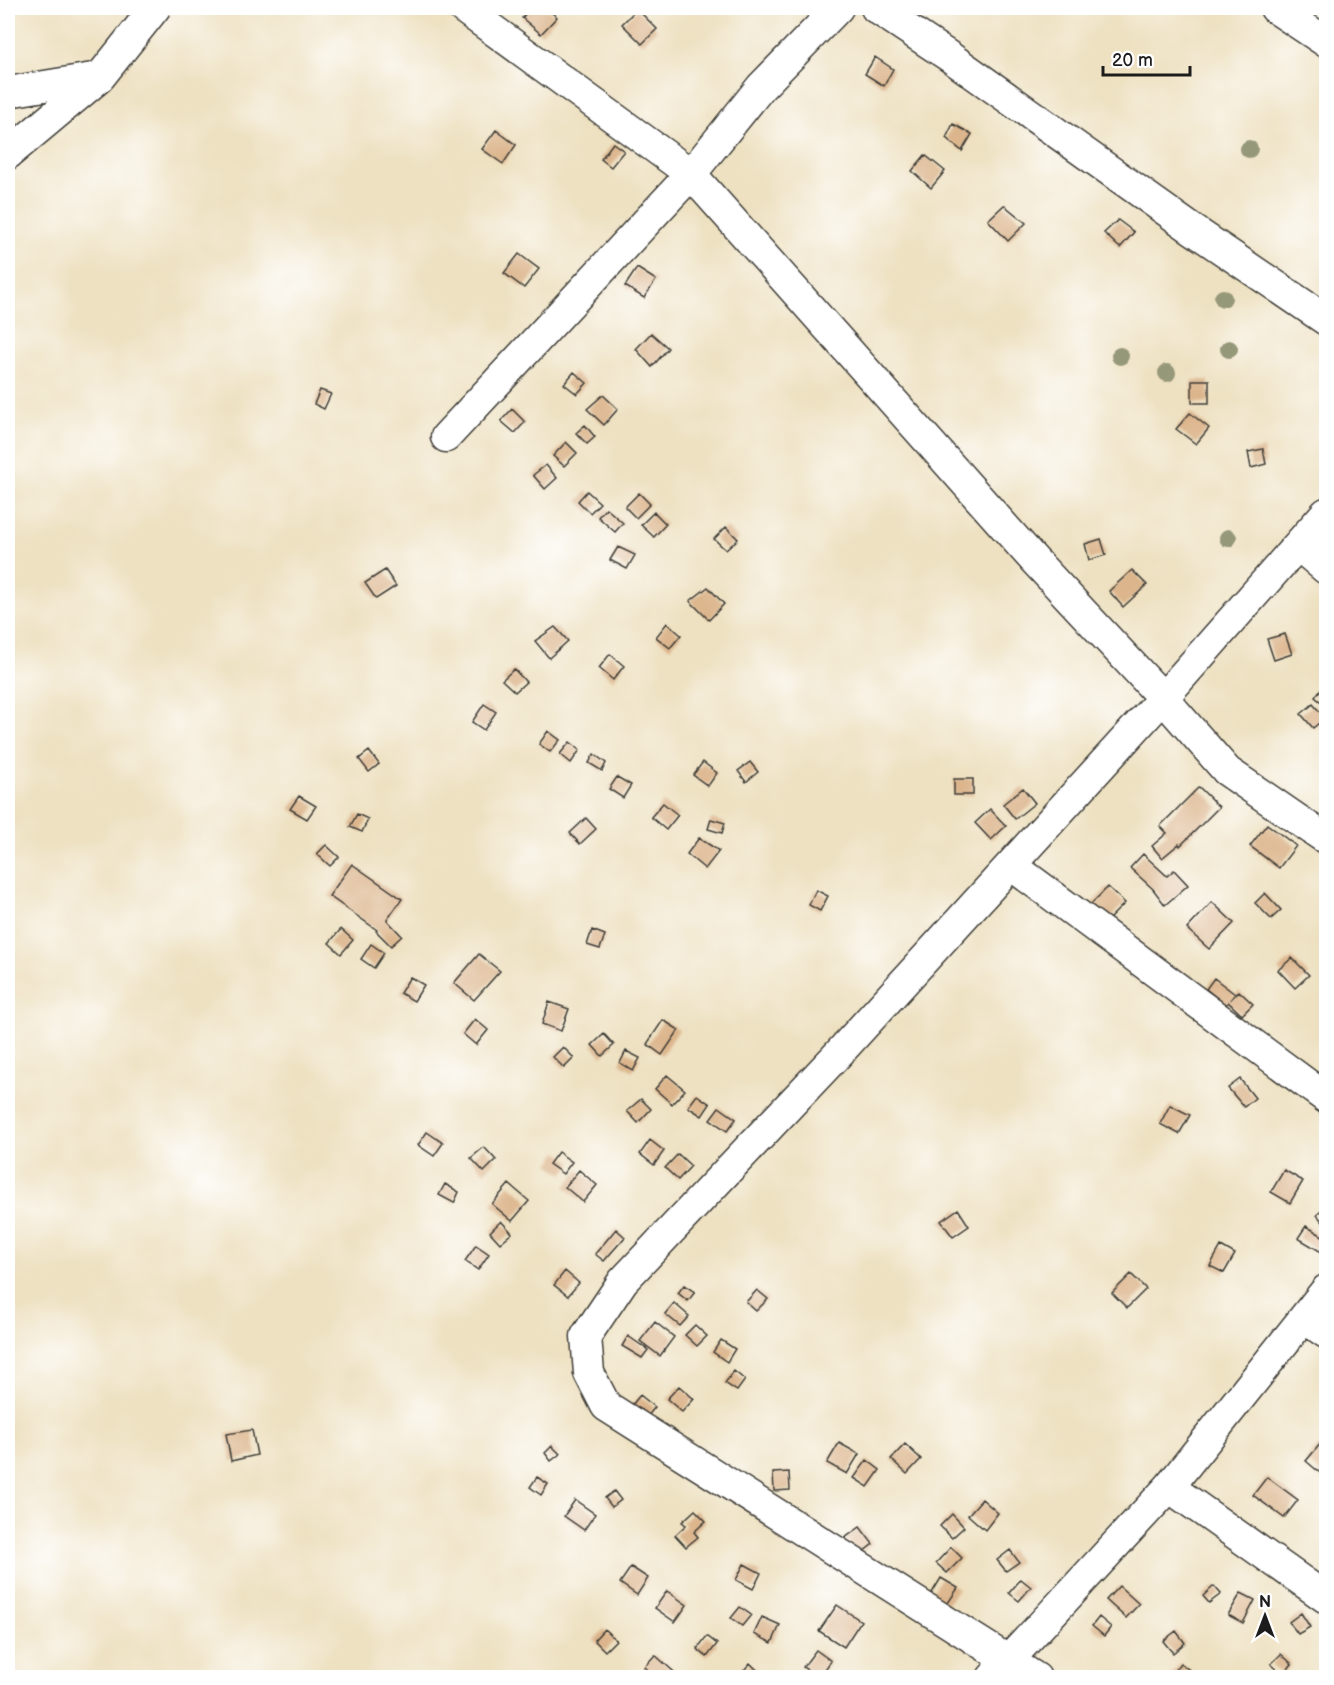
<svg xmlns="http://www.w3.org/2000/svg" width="1334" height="1685" font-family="'Balsamiq Sans',sans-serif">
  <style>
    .building { fill: #dcb58c }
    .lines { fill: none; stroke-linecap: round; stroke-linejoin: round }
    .minor-casing { stroke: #3c3a35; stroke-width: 33 }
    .minor { stroke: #fff; stroke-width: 30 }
    .tree { fill: #96987a }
  </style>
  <rect width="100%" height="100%" fill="#fff"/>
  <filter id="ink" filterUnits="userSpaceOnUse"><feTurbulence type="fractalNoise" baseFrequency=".0167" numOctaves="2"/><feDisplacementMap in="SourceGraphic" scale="12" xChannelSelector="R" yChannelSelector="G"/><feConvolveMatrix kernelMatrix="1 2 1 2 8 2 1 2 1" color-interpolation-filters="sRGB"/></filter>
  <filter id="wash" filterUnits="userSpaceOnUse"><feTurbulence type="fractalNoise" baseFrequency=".008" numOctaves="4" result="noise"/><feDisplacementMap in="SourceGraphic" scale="24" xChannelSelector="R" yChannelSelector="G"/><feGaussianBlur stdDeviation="1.35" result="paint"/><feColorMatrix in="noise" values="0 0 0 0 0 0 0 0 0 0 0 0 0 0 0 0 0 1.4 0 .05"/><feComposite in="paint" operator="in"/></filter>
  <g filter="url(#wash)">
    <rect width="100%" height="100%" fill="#eee1c1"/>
    <g id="blocks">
      <!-- building -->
      <path class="building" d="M530,8H546L557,17L541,34L522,18Z
        M637,9L657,29L642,44L622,24Z
        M875,57L893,69L884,86L865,74Z
        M953,124L972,134L962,151L946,138Z
        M496,130L516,145L503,164L482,149Z
        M613,143L624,151L611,167L601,159Z
        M925,155L945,171L931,188L912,171Z
        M1004,205L1026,223L1008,241L988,220Z
        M1118,220L1134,232L1120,248L1104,233Z
        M519,254L539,269L524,288L504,273Z
        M637,268L656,280L644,298L625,286Z
        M651,333L668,348L652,367L636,349Z
        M574,372L587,383L577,394L564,384Z
        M1192,380H1209V403H1192Z
        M320,390L331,394L324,409L314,404Z
        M603,395L618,409L604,425L587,409Z
        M512,409L525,422L515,433L501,421Z
        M1190,413L1209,428L1196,444L1176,429Z
        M585,425L595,437L587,444L576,433Z
        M566,442L577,453L564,466L553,456Z
        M1263,449L1266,464L1251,468L1248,452Z
        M546,465L557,478L545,489L533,475Z
        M587,491L600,503L590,513L578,501Z
        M639,493L650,504L636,518L625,507Z
        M606,508L623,523L615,532L598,517Z
        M654,512L666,524L654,537L641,525Z
        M726,527L738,539L726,550L714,539Z
        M1101,539L1106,555L1089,560L1085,544Z
        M618,547L635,555L627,569L610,560Z
        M385,570L396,586L376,599L365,583Z
        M1132,570L1147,585L1123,607L1109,591Z
        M708,587L724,604L709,620L690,601Z
        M667,623L681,635L670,648L656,637Z
        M555,627L568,641L549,658L535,641Z
        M1285,634L1292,654L1274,660L1267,639Z
        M610,654L624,666L613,680L599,668Z
        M514,669L526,682L515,692L502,680Z
        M1326,682V706L1315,697Z
        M484,704L496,712L484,730L472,722Z
        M1313,704L1325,718L1313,728L1301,714Z
        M548,731L560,740L550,752L539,744Z
        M570,742L580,750L571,763L560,754Z
        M369,751L379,764L369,772L359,759Z
        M594,754L606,763L602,771L589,763Z
        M703,762L717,773L708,786L693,775Z
        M750,762L758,772L746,782L738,771Z
        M617,777L631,785L623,798L609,789Z
        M954,779H973V795H954Z
        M1199,787L1219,807L1180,846L1179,844L1162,858L1152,846L1167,833L1160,826Z
        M1023,788L1035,803L1015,819L1003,804Z
        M299,796L316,806L307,819L290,809Z
        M663,803L678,815L666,830L651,817Z
        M990,809L1006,826L991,840L975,823Z
        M357,814L368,819L362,832L350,827Z
        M586,818L596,829L580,844L570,833Z
        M711,819L725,823L722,833L708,829Z
        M1267,824L1296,846L1279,868L1250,846Z
        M699,838L719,851L705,869L687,854Z
        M326,845L339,857L330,866L317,854Z
        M1143,854L1167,876L1174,870L1188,885L1165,905L1153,889L1130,868Z
        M352,864L402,899L387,920L402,936L391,946L376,931L377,930L329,896Z
        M1108,887L1125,903L1107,921L1090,905Z
        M816,890L828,896L820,911L809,905Z
        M1265,893L1281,910L1271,919L1255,903Z
        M1212,902L1234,923L1209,949L1187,929Z
        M341,929L353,940L341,954L329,943Z
        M592,930L605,935L600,949L587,945Z
        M371,944L384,953L374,968L361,959Z
        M479,954L500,971L474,1000L454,983Z
        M1292,958L1309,975L1295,988L1278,970Z
        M410,977L424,985L414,1001L400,993Z
        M1214,978L1235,994L1230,1000L1239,991L1253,1004L1242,1015L1228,1002L1226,1005L1206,989Z
        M549,1002L569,1009L561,1031L542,1024Z
        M475,1019L488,1030L476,1045L463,1034Z
        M663,1020L679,1030L662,1055L647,1044Z
        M604,1034L614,1045L602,1056L592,1045Z
        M563,1047L574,1058L564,1068L553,1057Z
        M626,1051L640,1058L633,1071L620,1063Z
        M667,1075L685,1090L672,1104L655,1089Z
        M1240,1079L1255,1098L1244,1107L1228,1088Z
        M697,1095L710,1104L702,1116L688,1107Z
        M641,1099L651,1109L638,1123L627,1111Z
        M1170,1105L1190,1115L1179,1134L1160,1124Z
        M719,1107L736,1119L727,1131L710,1119Z
        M427,1132L443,1143L434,1156L418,1145Z
        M650,1140L664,1151L654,1165L640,1154Z
        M484,1147L496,1160L484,1172L471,1158Z
        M558,1152L572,1162L563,1174L549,1164Z
        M678,1154L691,1166L678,1180L665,1168Z
        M579,1170L597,1185L583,1202L565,1187Z
        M1284,1170L1303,1181L1290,1203L1271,1192Z
        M445,1184L459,1192L454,1203L439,1195Z
        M509,1184L529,1201L512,1221L492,1204Z
        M1326,1206V1226L1317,1215Z
        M958,1209L969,1226L953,1237L941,1221Z
        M501,1221L512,1233L500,1243L490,1232Z
        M1306,1226L1326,1238V1247L1323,1253L1298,1238Z
        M616,1229L625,1237L604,1261L595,1254Z
        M476,1245L489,1254L478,1270L465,1261Z
        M1221,1246L1235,1254L1224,1273L1210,1266Z
        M565,1271L579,1283L568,1296L554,1285Z
        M1131,1274L1146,1289L1127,1308L1112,1293Z
        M684,1285L695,1292L688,1301L678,1293Z
        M757,1290L768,1299L756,1311L746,1302Z
        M674,1303L689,1316L680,1326L665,1314Z
        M655,1322L674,1337L660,1356L640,1341Z
        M695,1325L707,1336L697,1346L685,1335Z
        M628,1336L648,1350L642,1358L622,1346Z
        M721,1340L735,1349L727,1362L713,1352Z
        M734,1371L745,1380L737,1391L725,1383Z
        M679,1386L694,1399L682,1412L667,1399Z
        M640,1395L655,1407L647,1417L632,1405Z
        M252,1430L257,1455L231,1461L226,1434Z
        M1326,1437V1478L1306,1461Z
        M839,1443L859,1454L847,1474L827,1463Z
        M905,1444L921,1459L907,1474L891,1459Z
        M552,1446L560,1454L551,1461L545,1453Z
        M867,1460L880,1470L868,1487L854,1478Z
        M789,1472L790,1490L774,1491L773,1473Z
        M537,1477L548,1484L541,1495L530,1487Z
        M1267,1477L1298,1500L1284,1518L1253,1495Z
        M614,1491L621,1500L612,1507L605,1498Z
        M982,1499L998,1513L985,1530L968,1515Z
        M575,1500L595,1514L584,1530L564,1516Z
        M695,1510L706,1521L694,1532L698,1537L686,1547L675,1535L686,1525L682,1522Z
        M952,1514L964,1527L952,1538L940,1526Z
        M860,1527L873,1544L859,1555L845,1538Z
        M951,1547L962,1558L947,1573L936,1563Z
        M1010,1550L1019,1562L1006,1571L997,1560Z
        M744,1564L761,1573L753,1589L736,1580Z
        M631,1567L648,1578L637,1595L620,1583Z
        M941,1578L958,1588L946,1606L930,1596Z
        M1021,1579L1031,1587L1019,1601L1009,1593Z
        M1119,1586L1139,1604L1126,1618L1106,1600Z
        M1214,1586L1221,1594L1209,1603L1203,1596Z
        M667,1591L687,1605L675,1622L655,1608Z
        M1241,1593L1255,1600L1243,1623L1228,1615Z
        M837,1605L861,1621L844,1647L819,1631Z
        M740,1607L751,1615L742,1626L731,1618Z
        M1301,1613L1310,1627L1298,1634L1289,1622Z
        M762,1617L780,1625L772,1643L754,1634Z
        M1099,1617L1111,1627L1104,1636L1092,1626Z
        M604,1629L616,1640L605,1651L594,1640Z
        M1176,1631L1185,1643L1173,1653L1163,1641Z
        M707,1636L717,1644L707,1657L697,1649Z
        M816,1650L831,1661L819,1678L803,1667Z
        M1281,1654L1292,1664L1283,1675L1271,1664Z
        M655,1655L681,1678H656L644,1667Z
        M750,1663L762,1675L759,1678H743L740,1675Z
        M1180,1663L1192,1672L1188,1678H1169Z"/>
    </g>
  </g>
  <g filter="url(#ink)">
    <use href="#blocks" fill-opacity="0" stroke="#3c3a35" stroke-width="1.5"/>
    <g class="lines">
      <defs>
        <path id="minor" d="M463,8L691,174L1035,561L1163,698L1227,771L1326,839
          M876,8L950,57L1192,229L1326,320
          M1275,8L1326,42
          M8,92L99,77
          M8,154L100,77L155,8
          M446,437L691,174L761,87L838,8
          M1298,545L1326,569
          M1011,865L1326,1098
          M1304,1318L1326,1333
          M1169,1487L1326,1598
          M992,1678L1169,1487L1326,1290
          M1036,1678L606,1406L589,1373L586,1336L623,1281L840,1052L1163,698L1326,513"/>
      </defs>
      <!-- minor casing -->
      <use href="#minor" class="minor-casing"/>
      <!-- minor -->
      <use href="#minor" class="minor"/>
    </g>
    <!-- trees -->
    <g class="tree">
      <circle cx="1249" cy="149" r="9"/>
      <circle cx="1223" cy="298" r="9"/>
      <circle cx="1229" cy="349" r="9"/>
      <circle cx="1120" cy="356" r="9"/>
      <circle cx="1167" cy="373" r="9"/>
      <circle cx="1228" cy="538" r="9"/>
    </g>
  </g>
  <!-- margin -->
  <rect width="1334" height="1685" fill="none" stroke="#fff" stroke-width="30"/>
  <!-- north arrow -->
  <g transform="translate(1265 1616)" stroke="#ffffff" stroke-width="4.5" paint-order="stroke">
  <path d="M0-4.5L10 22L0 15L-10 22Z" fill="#1c1c1c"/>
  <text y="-9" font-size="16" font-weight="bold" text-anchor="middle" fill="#1c1c1c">N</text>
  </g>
  <!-- scale -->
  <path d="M1103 66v9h87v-9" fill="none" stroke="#1c1c1c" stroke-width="3"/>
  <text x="1112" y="66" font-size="18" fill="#1c1c1c" stroke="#ffffff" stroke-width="4.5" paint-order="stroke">20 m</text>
</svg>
